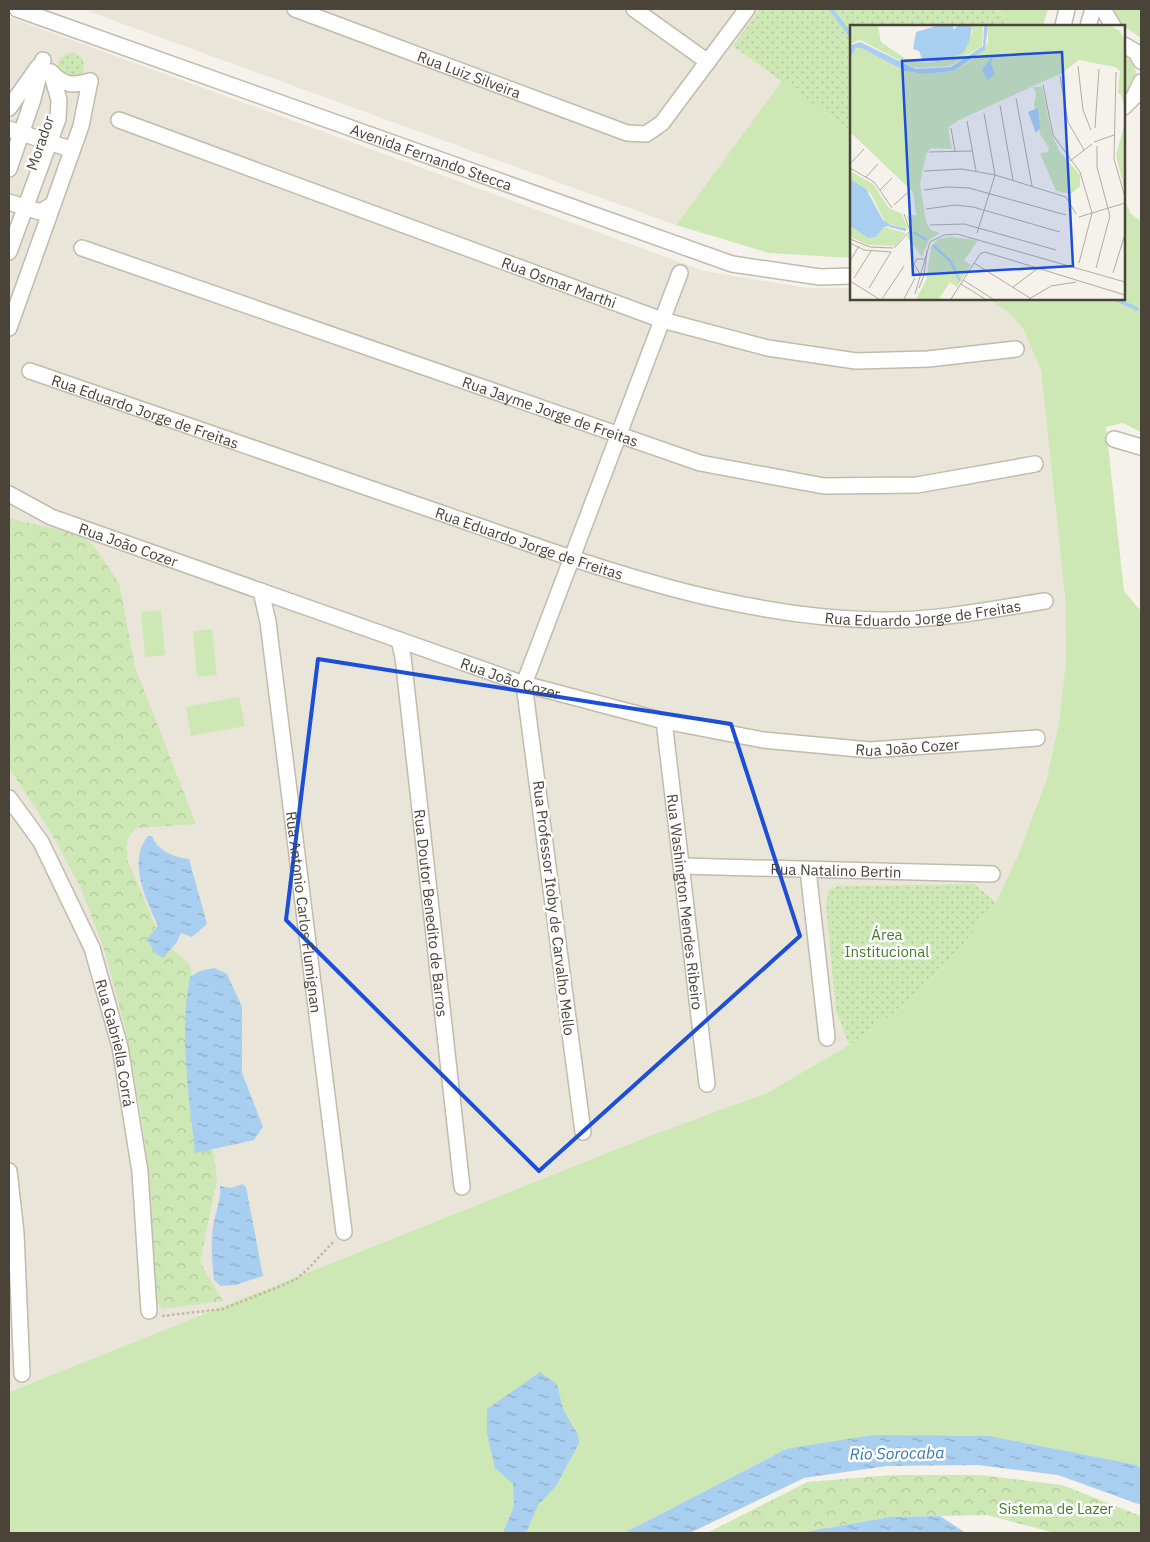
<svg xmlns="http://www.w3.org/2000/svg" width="1150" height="1542" font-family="'IBM Plex Sans',sans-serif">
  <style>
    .residential { fill: #e9e5d9 }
    .green { fill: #cee8b5 }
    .forest { fill: url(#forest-crowns) }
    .park { fill: url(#park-dots) }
    .water { fill: url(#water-ripples) }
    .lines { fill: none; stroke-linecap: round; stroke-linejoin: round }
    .stream { stroke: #a9cff0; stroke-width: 4 }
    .minor-casing { stroke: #c0bbad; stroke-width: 18 }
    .path { stroke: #c2b79f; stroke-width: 2.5; stroke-dasharray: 2.5 2.5; stroke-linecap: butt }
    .minor { stroke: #fff; stroke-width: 15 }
    .marked { fill: none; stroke: #1d4ed8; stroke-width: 4; stroke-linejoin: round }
    .labels { text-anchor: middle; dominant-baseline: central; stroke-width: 5; stroke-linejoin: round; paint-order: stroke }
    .street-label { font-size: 15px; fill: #494338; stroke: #fff }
    .park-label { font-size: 15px; fill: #467b2c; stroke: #fff }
    .water-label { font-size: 16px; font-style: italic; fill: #3277b4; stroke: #fff }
    .inset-river { fill: none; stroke: #a9cff0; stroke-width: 2.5 }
    .inset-road { fill: none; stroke: #b0aca3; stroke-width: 1 }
    .view { fill: #1d4ed8; fill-opacity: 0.15; stroke: #1d4ed8; stroke-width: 2.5 }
    .inset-edge { fill: none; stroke: #494338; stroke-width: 2.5 }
  </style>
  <defs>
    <pattern id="forest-crowns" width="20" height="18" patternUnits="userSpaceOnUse" patternTransform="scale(1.25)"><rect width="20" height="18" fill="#cee8b5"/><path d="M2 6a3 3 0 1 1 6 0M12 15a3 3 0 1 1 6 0" fill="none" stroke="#b2c89c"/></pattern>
    <pattern id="park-dots" width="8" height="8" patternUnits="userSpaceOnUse" patternTransform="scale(1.25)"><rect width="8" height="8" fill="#cee8b5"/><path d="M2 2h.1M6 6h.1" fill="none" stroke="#b2c89c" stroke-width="1.8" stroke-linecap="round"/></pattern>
    <pattern id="water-ripples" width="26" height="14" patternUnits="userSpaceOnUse" patternTransform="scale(1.25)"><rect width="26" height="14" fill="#a9cff0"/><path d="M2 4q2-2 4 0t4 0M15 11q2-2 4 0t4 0" fill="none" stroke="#8caac3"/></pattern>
  </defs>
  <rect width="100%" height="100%" fill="#f5f2eb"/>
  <!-- residential -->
  <path class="residential" d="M82,9H836L676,225Z
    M9,17L704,271L807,288H851V299H989L995,301L1011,314L1024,330L1041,371L1065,597L1066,659L1059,722L1046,781L1018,855L996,902L974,884L838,886L829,890L836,1011L849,1045L767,1093L9,1392Z"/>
  <!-- green -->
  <path class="green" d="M996,9H1048L1043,26H1006L1011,20Z
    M1110,9H1141V38L1122,25Z
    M1124,53L1132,60L1137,75L1131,90L1124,95Z
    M782,81L851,131V258L769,253L676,225Z
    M1124,199L1131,214L1141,221V432L1123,423L1106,427L1124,591L1141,611V1468L1137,1465L786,1449L624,1533H9V1392L650,1136L767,1093L849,1045L914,999L956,954L996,902L1018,855L1046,781L1059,722L1066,659L1065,597L1041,371L1024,330L1011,314L989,299H1124Z
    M161,610L165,655L145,657L141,612Z
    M212,629L217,675L197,677L193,631Z
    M239,697L245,726L191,736L186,707Z"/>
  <!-- forest -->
  <path class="forest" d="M9,518L80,535L94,546L119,583L135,667L196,824L137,828L127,838V859L160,937L190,965L217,1179L200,1262L223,1301L162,1309L154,1297L150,1186L142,1120L126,1032L105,952L80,886L49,829L9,768Z
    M892,1475H981L1062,1485L1141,1516V1533H1055L987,1515L890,1517L799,1533H707L807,1482Z"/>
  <!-- park -->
  <path class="park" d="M760,9H995L1011,20L1006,26H851V131L733,46Z
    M58 66a13 13 0 1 1 26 0a13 13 0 1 1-26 0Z
    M974,884L996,902L956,954L914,999L849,1045L836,1011L826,907L829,890L838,886Z"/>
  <!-- water -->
  <path class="water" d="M148,836H152C158,851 173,857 189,859L207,924L192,937L181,933L177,942L163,958L155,953L147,939L158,926C146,899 127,862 148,836Z
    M214,968L227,974L242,1007V1073L263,1127L254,1140L195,1153C189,1095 179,1035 190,977L200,971Z
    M243,1184L246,1187L263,1276L235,1285L221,1286L214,1280C212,1260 210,1241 214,1221C217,1208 221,1199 220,1186L231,1188Z
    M540,1372L557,1384L563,1409L578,1435L579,1443L556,1486L538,1505L526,1533H503L514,1506L513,1484L495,1468L487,1434V1409Z
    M873,1435L989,1436L1137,1465L1141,1468V1505L1058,1475L977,1465L887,1466L804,1478L690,1533H624L786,1449Z
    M940,1516L966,1533H799L890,1517Z"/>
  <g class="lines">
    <!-- stream -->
    <path class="stream" d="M831,9L851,36
      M1115,299L1137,309"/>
    <defs>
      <g id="minor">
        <path id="s1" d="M17,9L732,264L820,277L851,276"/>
        <path id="s2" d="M295,9L627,133L646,134L662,123L747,9"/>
        <path d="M634,9L708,62"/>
        <path d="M1103,9L1113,26"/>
        <path d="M1063,26L1067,9"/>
        <path d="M1088,26L1093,9"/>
        <path d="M1124,45L1136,52L1141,61"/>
        <path d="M51,72C64,86 73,86 90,81"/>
        <path d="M1124,107L1134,97L1141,82"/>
        <path d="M9,108L38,67"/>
        <path id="s3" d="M119,120L662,320L768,348L856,361L928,359L1016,349"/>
        <path d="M9,129L67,148"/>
        <path d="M9,169L33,99L43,60"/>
        <path d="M9,202L40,212L52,205"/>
        <path id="s4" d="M82,248L700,463L824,486L917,485L1035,464"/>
        <path d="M9,252L58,119L59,100L51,72"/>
        <path d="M9,328L81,126L90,81"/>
        <path id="s5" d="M30,371C167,419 304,466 441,513C582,562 726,617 877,620C935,621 988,610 1045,601"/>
        <path d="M1114,439L1141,447"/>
        <path id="s6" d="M9,494L51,517L524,684L664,721L763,740L870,750L1037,738"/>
        <path id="s7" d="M261,591L268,622L344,1232"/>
        <path id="s8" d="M399,640L403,657L462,1187"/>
        <path id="s9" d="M664,721L707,1084"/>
        <path id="s10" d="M9,798L41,842L92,948L120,1047L140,1172L149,1311"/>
        <path id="s11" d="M681,866L992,874"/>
        <path d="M808,870L827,1038"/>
        <path d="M583,1132L524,684L680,273"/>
        <path d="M9,1171L16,1233L22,1374"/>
      </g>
    </defs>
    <!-- minor casing -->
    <use href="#minor" class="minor-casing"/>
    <!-- path -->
    <path class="path" d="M162,1316L223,1309L281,1286L296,1279L307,1270L334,1241"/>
    <!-- minor -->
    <use href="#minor" class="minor"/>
  </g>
  <!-- marked area -->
  <path class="marked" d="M318,659L731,724L800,936L539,1171L286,920Z"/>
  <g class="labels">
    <!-- street labels -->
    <g class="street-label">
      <text stroke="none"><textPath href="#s2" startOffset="186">Rua Luiz Silveira</textPath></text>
      <text transform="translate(40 143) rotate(-71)">Morador</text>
      <text stroke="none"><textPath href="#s1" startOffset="440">Avenida Fernando Stecca</textPath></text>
      <text stroke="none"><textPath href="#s3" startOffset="469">Rua Osmar Marthi</textPath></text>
      <text stroke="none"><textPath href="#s5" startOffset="122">Rua Eduardo Jorge de Freitas</textPath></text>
      <text stroke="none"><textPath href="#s4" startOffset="496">Rua Jayme Jorge de Freitas</textPath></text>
      <text stroke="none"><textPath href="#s5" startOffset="528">Rua Eduardo Jorge de Freitas</textPath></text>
      <text stroke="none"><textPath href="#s6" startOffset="130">Rua João Cozer</textPath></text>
      <text stroke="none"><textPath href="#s5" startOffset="932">Rua Eduardo Jorge de Freitas</textPath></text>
      <text stroke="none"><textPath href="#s6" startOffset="535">Rua João Cozer</textPath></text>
      <text stroke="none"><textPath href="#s6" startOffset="940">Rua João Cozer</textPath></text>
      <text stroke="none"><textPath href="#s11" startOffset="155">Rua Natalino Bertin</textPath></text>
      <text stroke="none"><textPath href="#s9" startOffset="182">Rua Washington Mendes Ribeiro</textPath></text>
      <text transform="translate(554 908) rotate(83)">Rua Professor Itoby de Carvalho Mello</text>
      <text stroke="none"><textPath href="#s7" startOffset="324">Rua Antonio Carlos Flumignan</textPath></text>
      <text stroke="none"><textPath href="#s8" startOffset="275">Rua Doutor Benedito de Barros</textPath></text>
      <text stroke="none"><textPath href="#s10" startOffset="270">Rua Gabriella Corrá</textPath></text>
    </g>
    <!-- park labels -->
    <g class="park-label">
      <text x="887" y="934">Área<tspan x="887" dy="17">Institucional</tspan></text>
      <text x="1056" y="1508">Sistema de Lazer</text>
    </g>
    <!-- water labels -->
    <g class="water-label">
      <text transform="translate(897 1453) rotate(-1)">Rio Sorocaba</text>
    </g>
  </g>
  <!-- overview -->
  <g transform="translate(850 25)">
    <rect width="275" height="275" fill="#f5f2eb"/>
    <path d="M138,1H260L270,6L275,15V44L229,35L212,48L109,95L89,109L76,130L70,158L76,197L81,205L90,208L79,215L72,232L57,212L61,204L57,191L66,190L63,167L0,107V34L6,23H11L55,46L75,49L103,46L127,32L138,18ZM100,212L128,215L114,236L83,246L100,257L89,274H66L76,256L81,222L88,214Z" fill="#cee8b5"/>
    <path d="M0,1H28L31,17L56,34L75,38L88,37L122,9V1H133L132,21L100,41L65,43L10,15L0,19ZM265,42L275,44V86L271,69H268L270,46ZM183,62H192L202,110L210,127L230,150V161L221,169L206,166L190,128L198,127L199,123L190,109L184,79L186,68ZM275,97V168L266,130Z" fill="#cee8b5"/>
    <path d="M98,102L102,124L78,123L89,109ZM0,146L23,159L39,183L52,189L58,205L35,197L21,169L0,154ZM0,201L18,213L26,212L34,202L56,208L45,221L18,220L0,212ZM97,224L121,240L107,262L83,246Z" fill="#cee8b5"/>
    <path d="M86,1H103L104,5L107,1H122L119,17L113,28L88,37L72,34L69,26L63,24L66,7ZM134,1H138L135,25L103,46L75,49L55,46L11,23H6L0,34L1,20L10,17L66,44L101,42L133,21ZM143,30L141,39L145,49L138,55L132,45ZM188,83L190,103L186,108L178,87ZM0,154L16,164L33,195L42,201L34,202L26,212L18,213L0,201Z" fill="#a9cff0"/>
    <path class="inset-river" d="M40,201L56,205M63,207L77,215M83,220L101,237L110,256"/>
    <path class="inset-road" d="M228,41L233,85L241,105M266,47L264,134L275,172M210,51L218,97L234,125M193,60L203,110L230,147L242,188L229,238M166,73L182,161M150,80L163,155M117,96L126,146M101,103L105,126M245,103L249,44M244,117L264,110M79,127L122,126M220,136L242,119M0,139L14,124M0,143L24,157L42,183M74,146L112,144L145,150L216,172L226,189M16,152L28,139M30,165L42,153M74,165L97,162L119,163L216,190M44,180L57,168M76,184L105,180L123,182L210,207M229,192L275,178M80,200L114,199L206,225M127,208L145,150L134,88M0,214L20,222L43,223M0,218L14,225L41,227L19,263M44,223L60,206L54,189M0,236L9,221M124,238L180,273M246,243L260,191L247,142V121M263,248L275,209M70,249L64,239L67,234H75M4,253L21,226M113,255L143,274M0,256L29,274M111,259L135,274M163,262L187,244M69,263L74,250L77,226M65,269L80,217L94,210L107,209L275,257M32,274L54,241M54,274L65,253M101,274L130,229L135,227L275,270M179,274L201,261L226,257"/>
    <path class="view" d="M212,27L223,241L63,250L52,36Z"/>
    <rect width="275" height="275" class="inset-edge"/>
  </g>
  <!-- border -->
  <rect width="1150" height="1542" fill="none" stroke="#494338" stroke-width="20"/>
</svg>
